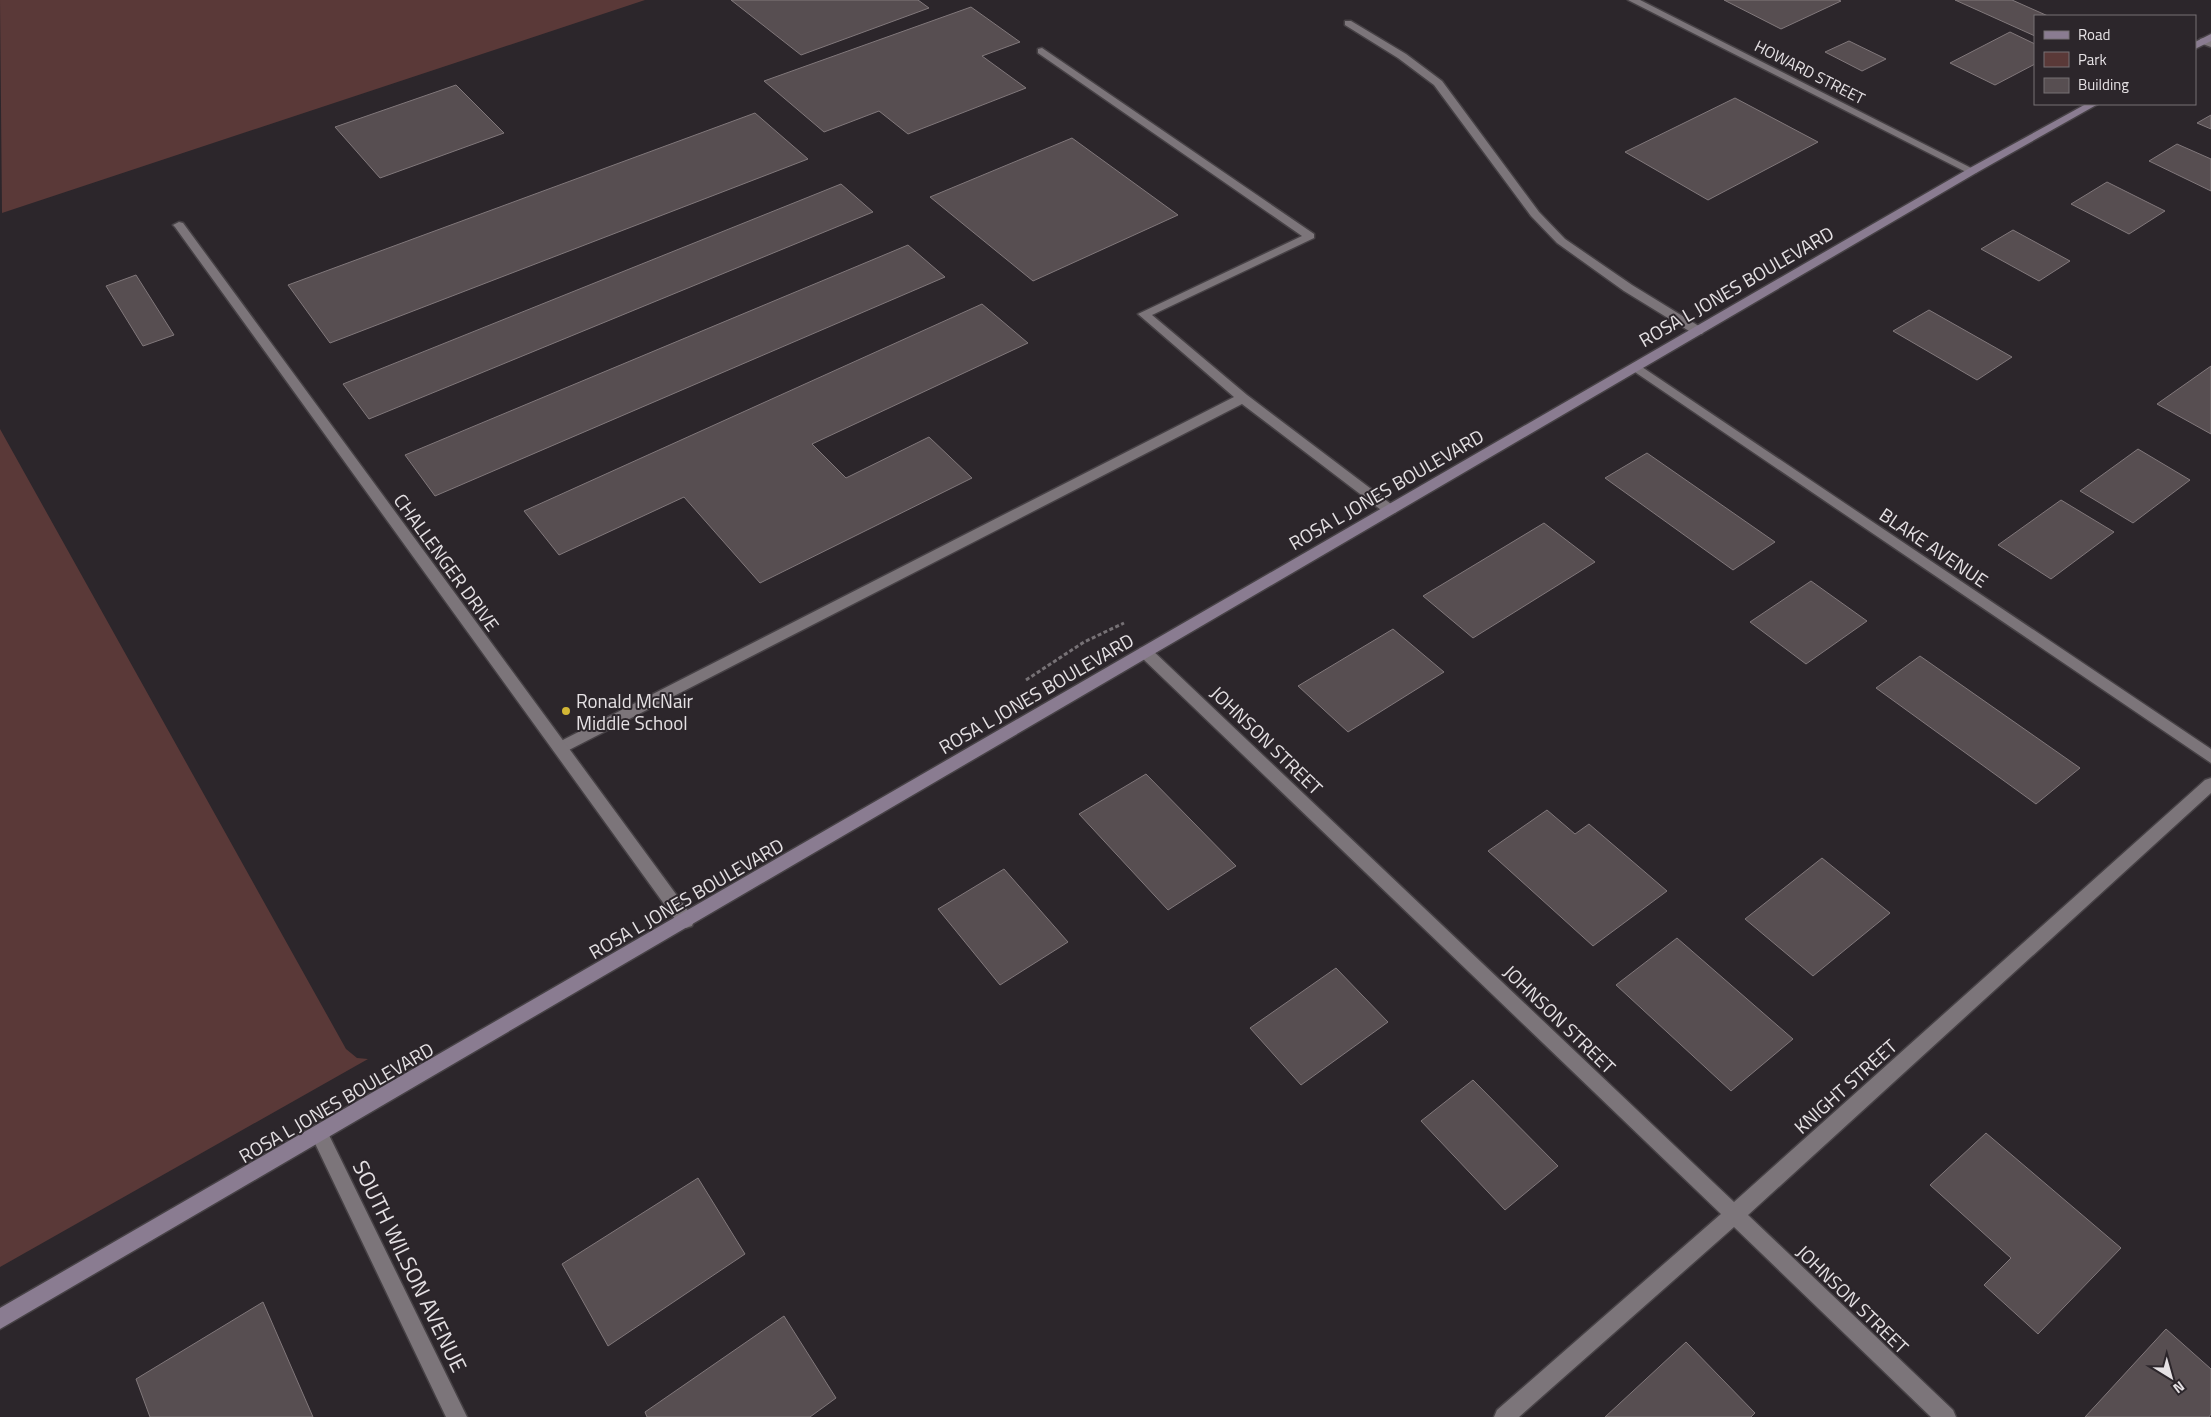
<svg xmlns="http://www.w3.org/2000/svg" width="2211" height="1417" font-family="'Titillium Web',sans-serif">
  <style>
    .green { fill: #5a3938 }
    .building { fill: #574e51; stroke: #81787b }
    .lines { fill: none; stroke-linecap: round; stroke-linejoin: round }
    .lane-casing { stroke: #464145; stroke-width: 3 }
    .street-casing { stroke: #464145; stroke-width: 3 }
    .secondary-casing { stroke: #464145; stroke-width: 3 }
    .path { stroke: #767175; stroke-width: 3; stroke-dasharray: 4 2.5; stroke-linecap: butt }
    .lane { fill: #7c757a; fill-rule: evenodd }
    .street { fill: #7c757a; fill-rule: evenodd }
    .secondary { fill: #8a7c91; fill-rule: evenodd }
    .poi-dot { fill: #d2b635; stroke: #2c262b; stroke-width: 2 }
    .labels { text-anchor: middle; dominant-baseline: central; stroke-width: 4; stroke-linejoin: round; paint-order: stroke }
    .far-street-label { font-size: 16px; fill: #e5e1e4; stroke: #2c262b }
    .street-label { font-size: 19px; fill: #e5e1e4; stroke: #2c262b }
    .poi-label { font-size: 19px; fill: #e5e1e4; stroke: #2c262b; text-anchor: start }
    .near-street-label { font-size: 22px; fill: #e5e1e4; stroke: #2c262b }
  </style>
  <rect width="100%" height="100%" fill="#2c262b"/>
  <!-- green -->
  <path class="green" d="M0,0H645L2,213Z
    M0,429L346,1049L357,1058L368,1059L0,1267Z"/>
  <!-- building -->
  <path class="building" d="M731,0H918L929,8L801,55Z
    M1724,0H1838L1841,1L1781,29Z
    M1955,0H2012L2048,16H2035V36Z
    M971,7L1020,42L982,56L1026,88L908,134L879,111L824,132L764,81Z
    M2010,32L2035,44V64L1995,85L1950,63Z
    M1849,41L1886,59L1862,71L1825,52Z
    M456,85L504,133L380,178L335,127Z
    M1735,98L1818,142L1708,200L1625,152Z
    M755,113L808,159L330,343L288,285Z
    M2211,115V129L2197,123Z
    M1072,138L1178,215L1033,281L930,197Z
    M2177,144L2211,159V191L2149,161Z
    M2107,182L2165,211L2129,234L2071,204Z
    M841,184L873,212L369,419L343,384Z
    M2013,230L2070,261L2039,281L1981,249Z
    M908,245L945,277L435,496L405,455Z
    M136,275L174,335L143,346L106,286Z
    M982,304L1028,343L812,444L846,478L929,437L972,478L760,583L684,497L559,555L524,511Z
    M1929,310L2012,357L1977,380L1893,331Z
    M2211,366V434L2157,404Z
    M2138,449L2190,480L2133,523L2080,491Z
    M1647,453L1775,542L1733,570L1605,478Z
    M2061,500L2114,532L2051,579L1998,545Z
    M1544,523L1595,562L1473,638L1423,596Z
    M1811,581L1867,621L1806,664L1750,622Z
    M1393,629L1444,672L1348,732L1298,686Z
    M1920,656L2080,768L2036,804L1876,688Z
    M1146,774L1236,866L1168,910L1079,814Z
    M1547,810L1575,834L1589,824L1667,891L1593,946L1488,851Z
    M1822,858L1890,913L1813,976L1745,919Z
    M1004,869L1068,942L1000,985L938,909Z
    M1677,938L1793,1039L1731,1091L1616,985Z
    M1336,968L1388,1022L1301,1085L1250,1028Z
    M1473,1080L1558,1166L1505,1210L1421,1121Z
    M1986,1133L2121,1248L2038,1334L1984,1285L2011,1258L1930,1185Z
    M698,1178L745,1254L608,1346L562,1264Z
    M263,1302L313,1417H150L136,1379Z
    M784,1316L836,1398L810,1417H647L645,1412Z
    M2166,1329L2211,1369V1414L2209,1417H2085Z
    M1686,1342L1755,1413L1751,1417H1605Z"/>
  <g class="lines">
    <defs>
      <path id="lane" d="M1345,21H1351L1406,54L1442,81L1539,212L1565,239L1632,285L1702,328L1704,331L1702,334H1694L1624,291L1557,243L1531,216L1434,85L1398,58L1345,25Z
        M2204,38L2211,40V47L2200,43V39Z
        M1042,48L1314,234V238L1152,315L1247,395L1395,507L1397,510L1395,513H1385L1242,404L565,752L560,754L555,752L552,748L555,744L1234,397L1138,314L1302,236L1038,53V49Z"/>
      <path id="street" d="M1628,0H1640L1977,171L1976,173H1968Z
        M179,222L183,223L692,916L694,921L692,926L686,928L680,926L175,227L173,225Z
        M1636,363L2211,749V763L1632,370L1630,367L1632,364Z
        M1145,647L1150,648L1734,1202L2205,780L2211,778V793L1748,1215L1953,1410L1956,1417H1931L1734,1227L1519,1417H1494L1497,1410L1721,1214L1140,656L1138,652L1140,648Z
        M320,1127L326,1129L467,1417H446L311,1135L314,1129Z"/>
      <path id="secondary" d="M2211,34V41L2195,49V42Z
        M2086,104H2098L1976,173L0,1329V1308L1968,169Z"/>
    </defs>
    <!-- lane casing -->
    <use href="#lane" class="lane-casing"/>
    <!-- street casing -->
    <use href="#street" class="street-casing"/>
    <!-- secondary casing -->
    <use href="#secondary" class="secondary-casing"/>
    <!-- path -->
    <path class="path" d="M1026,680L1084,642L1124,623"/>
    <!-- lane -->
    <use href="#lane" class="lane"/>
    <!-- street -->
    <use href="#street" class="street"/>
    <!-- secondary -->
    <use href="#secondary" class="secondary"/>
  </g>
  <!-- markers -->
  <circle class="poi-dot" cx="566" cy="711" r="5"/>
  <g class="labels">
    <!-- far-street labels -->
    <g class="far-street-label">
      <text transform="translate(1810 72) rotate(27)">HOWARD STREET</text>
    </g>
    <!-- street labels -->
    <g class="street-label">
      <text transform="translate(1736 286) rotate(-30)">ROSA L JONES BOULEVARD</text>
      <text transform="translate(1386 489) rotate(-30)">ROSA L JONES BOULEVARD</text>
      <text transform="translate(1934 547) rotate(34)">BLAKE AVENUE</text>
      <text transform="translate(447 562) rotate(54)">CHALLENGER DRIVE</text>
      <text transform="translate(1036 693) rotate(-30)">ROSA L JONES BOULEVARD</text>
      <text transform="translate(1267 740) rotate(44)">JOHNSON STREET</text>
      <text transform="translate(686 898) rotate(-30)">ROSA L JONES BOULEVARD</text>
      <text transform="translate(1560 1019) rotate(44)">JOHNSON STREET</text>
      <text transform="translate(1845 1086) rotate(-42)">KNIGHT STREET</text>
      <text transform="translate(336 1102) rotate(-30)">ROSA L JONES BOULEVARD</text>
      <text transform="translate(1853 1299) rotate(44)">JOHNSON STREET</text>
    </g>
    <!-- poi labels -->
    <g class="poi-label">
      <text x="576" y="700">Ronald McNair<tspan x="576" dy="22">Middle School</tspan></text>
    </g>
    <!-- near-street labels -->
    <g class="near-street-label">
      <text transform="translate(410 1266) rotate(64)">SOUTH WILSON AVENUE</text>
    </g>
  </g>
  <!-- legend -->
  <rect x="2034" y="15" width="162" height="90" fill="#2c262b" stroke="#767175"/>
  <rect x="2044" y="31" width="25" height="8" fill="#8a7c91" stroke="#767175"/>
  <text x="2078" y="40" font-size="15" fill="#e5e1e4">Road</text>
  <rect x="2044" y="52" width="25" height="15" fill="#5a3938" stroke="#767175"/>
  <text x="2078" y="65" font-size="15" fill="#e5e1e4">Park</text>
  <rect x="2044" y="78" width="25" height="15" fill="#574e51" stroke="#767175"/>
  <text x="2078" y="90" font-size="15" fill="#e5e1e4">Building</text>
  <!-- north arrow -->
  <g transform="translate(2171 1377) rotate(143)" stroke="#2c262b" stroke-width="4" paint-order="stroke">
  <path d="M0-4L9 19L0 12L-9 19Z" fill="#e5e1e4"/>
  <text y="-8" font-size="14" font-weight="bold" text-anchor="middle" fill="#e5e1e4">N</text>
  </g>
</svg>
